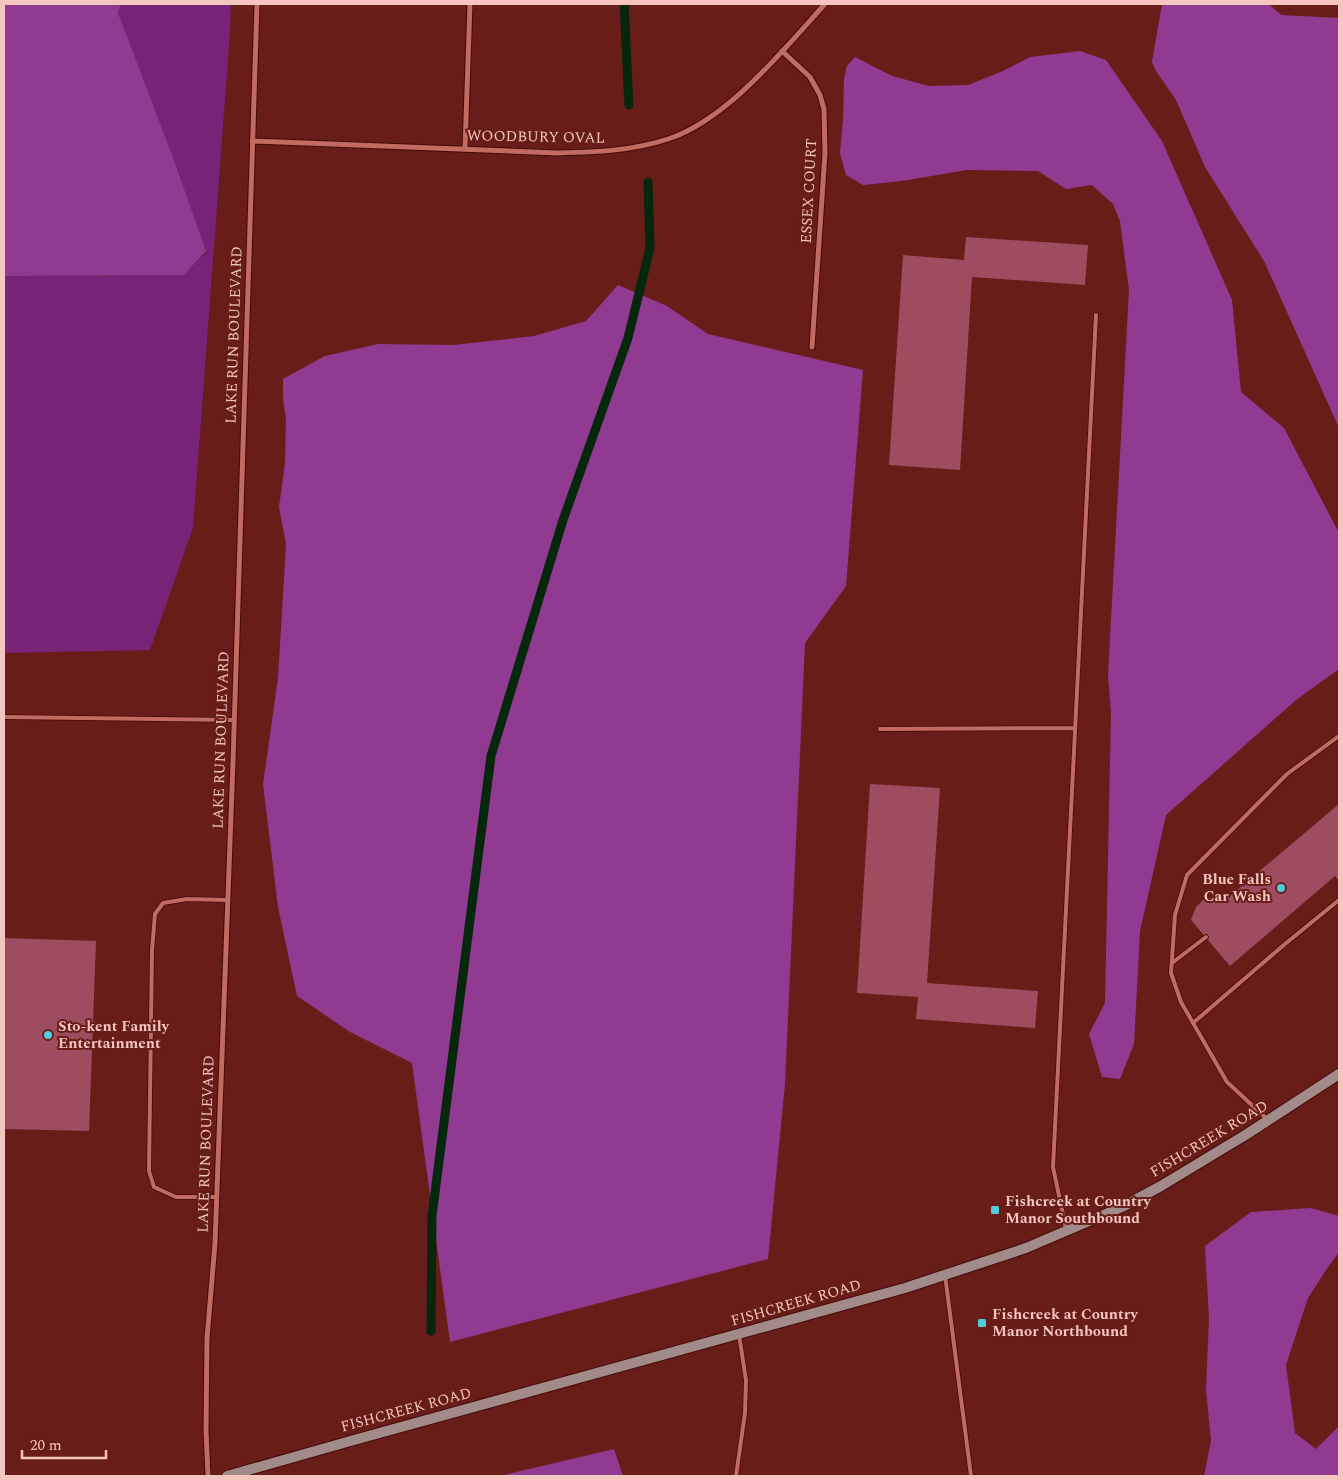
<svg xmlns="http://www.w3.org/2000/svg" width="1343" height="1480" font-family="Spectral,serif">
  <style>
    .green { fill: #772378 }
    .forest { fill: #903b91 }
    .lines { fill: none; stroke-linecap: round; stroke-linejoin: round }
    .stream { stroke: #05270c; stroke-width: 9 }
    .building { fill: #9e4d60 }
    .service-casing { stroke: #430a08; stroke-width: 5.5 }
    .minor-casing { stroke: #430a08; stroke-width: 7 }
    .secondary-casing { stroke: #430a08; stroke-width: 12 }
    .service { stroke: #c06c63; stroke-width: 4 }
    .minor { stroke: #c06c63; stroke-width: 5 }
    .secondary { stroke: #a18a88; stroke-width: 10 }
    .poi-dot { fill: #53cbdb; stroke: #681d19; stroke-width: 2 }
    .labels { text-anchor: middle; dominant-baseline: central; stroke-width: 4; stroke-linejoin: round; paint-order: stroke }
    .street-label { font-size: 15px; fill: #f4c6bf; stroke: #681d19 }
    .poi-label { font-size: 15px; font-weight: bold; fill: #f4c6bf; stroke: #681d19; text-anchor: start }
  </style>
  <rect width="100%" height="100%" fill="#681d19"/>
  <!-- green -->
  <path class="green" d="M121,4H231L230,32L193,528L150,650L4,653V276L184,275L206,252L118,13Z"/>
  <!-- forest -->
  <path class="forest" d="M4,4H121L118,13L172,155L206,251L184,275L4,276Z
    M1162,4H1269L1281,15L1339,18V428L1264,261L1205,167L1176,100L1156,71L1152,62Z
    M1080,51L1106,60L1162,141L1232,300L1241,392L1284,428L1339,533V669L1296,700L1166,815L1140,931L1134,1044L1120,1079L1102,1077L1089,1034L1105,1003L1111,712L1108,675L1129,290L1120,221L1113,204L1092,185L1066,189L1038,171L967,170L902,181L863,185L846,175L840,153L843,119L844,78L847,66L855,57L892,76L929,86L968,85L1003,71L1030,57Z
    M618,285L667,306L708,334L863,370L846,586L805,643L785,1084L768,1259L450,1342L412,1063L350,1032L297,996L278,907L263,784L278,678L283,595L286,544L279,507L285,463L286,419L283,398V379L325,356L378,344L453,345L534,336L586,321Z
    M1311,1208L1339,1216V1252L1328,1267L1308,1298L1286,1365L1295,1433L1316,1449L1339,1426V1476H1204L1211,1441L1206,1389L1209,1319L1205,1246L1251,1212Z
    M614,1449L623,1476H492H500Z"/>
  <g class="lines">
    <!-- stream -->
    <path class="stream" d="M624,4L629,105
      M431,1331L432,1216L491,756L563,520L628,338L650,248L648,182"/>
  </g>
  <!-- building -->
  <path class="building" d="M966,237L1088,245L1085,285L972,277L960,470L889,465L903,255L964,260Z
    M870,784L940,788L927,983L1038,991L1035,1028L916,1019L918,997L857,993Z
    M1339,804V881L1335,876L1230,966L1191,920L1196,907L1203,900L1219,895L1224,901Z
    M4,938L96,941L89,1131L4,1129Z"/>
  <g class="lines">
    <defs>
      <path id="service" d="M4,717L234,720
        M880,729L1075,728
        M1172,963L1206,937
        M1193,1023L1285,944L1339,900
        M1267,1119L1227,1082L1181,1002L1171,973L1175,915L1187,875L1287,774L1339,736
        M216,1197H176L154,1187L149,1171L152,950L155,914L163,903L187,899L228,900
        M1066,1229L1053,1167L1096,315
        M945,1275L971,1476
        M736,1476L745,1413L746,1380L739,1335"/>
      <path id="minor" d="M782,51L810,77L820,95L824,109L825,153L812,347
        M252,141L558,153C595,152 632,151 668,139C727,120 784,49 825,4
        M465,148L470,4
        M208,1476L206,1430L207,1339L215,1243L233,762L257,4"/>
      <path id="secondary" d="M227,1476L354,1440L905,1288L1026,1248L1122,1207L1161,1186L1247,1134L1339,1074"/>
    </defs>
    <!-- service casing -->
    <use href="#service" class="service-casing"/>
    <!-- minor casing -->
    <use href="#minor" class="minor-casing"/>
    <!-- secondary casing -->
    <use href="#secondary" class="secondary-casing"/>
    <!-- service -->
    <use href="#service" class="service"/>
    <!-- minor -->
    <use href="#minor" class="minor"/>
    <!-- secondary -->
    <use href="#secondary" class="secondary"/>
  </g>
  <!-- markers -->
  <g class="poi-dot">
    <circle cx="1281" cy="888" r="5"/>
    <circle cx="48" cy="1035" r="5"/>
    <rect x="990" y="1205" width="10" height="10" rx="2.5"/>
    <rect x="977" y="1318" width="10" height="10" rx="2.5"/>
  </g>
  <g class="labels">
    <!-- street labels -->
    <g class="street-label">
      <text transform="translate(536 137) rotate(1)">WOODBURY OVAL</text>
      <text transform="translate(809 191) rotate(-87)">ESSEX COURT</text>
      <text transform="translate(234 335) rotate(-88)">LAKE RUN BOULEVARD</text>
      <text transform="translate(221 740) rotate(-88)">LAKE RUN BOULEVARD</text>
      <text transform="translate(1209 1139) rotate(-31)">FISHCREEK ROAD</text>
      <text transform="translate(206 1144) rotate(-88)">LAKE RUN BOULEVARD</text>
      <text transform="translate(796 1303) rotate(-16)">FISHCREEK ROAD</text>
      <text transform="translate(406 1410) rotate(-15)">FISHCREEK ROAD</text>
    </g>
    <!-- poi labels -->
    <g class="poi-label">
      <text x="1271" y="879" text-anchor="end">Blue Falls<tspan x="1271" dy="17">Car Wash</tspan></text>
      <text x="58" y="1026">Sto-kent Family<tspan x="58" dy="17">Entertainment</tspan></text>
      <text x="1005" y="1201">Fishcreek at Country<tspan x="1005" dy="17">Manor Southbound</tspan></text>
      <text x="992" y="1314">Fishcreek at Country<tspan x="992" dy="17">Manor Northbound</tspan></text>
    </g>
  </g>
  <!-- border -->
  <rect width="1343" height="1480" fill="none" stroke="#f4c6bf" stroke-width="10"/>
  <!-- scale -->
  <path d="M22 1450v8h84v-8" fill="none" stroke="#f4c6bf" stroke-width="2.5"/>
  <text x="30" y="1450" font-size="15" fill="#f4c6bf" stroke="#681d19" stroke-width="4" paint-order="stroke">20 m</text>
</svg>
